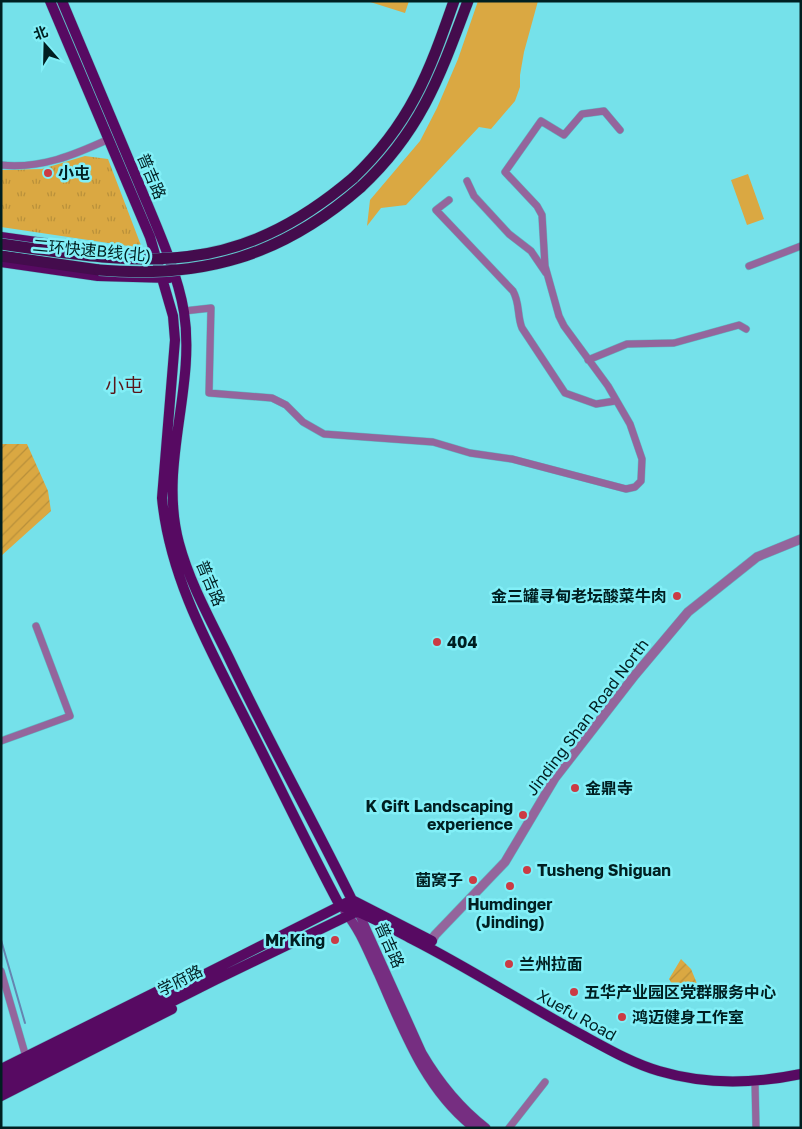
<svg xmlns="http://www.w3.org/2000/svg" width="802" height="1129" font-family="'Golos Text','Noto Sans SC',sans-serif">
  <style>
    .grass { fill: #daa842 }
    .park { fill: url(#park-tufts) }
    .garden { fill: url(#garden-furrows) }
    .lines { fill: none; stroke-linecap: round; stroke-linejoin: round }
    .stream { stroke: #6585b0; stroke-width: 2 }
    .minor-casing { stroke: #60bec6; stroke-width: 8 }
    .tertiary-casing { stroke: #60bec6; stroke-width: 10 }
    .secondary-casing { stroke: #60bec6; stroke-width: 10 }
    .primary-casing { stroke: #60bec6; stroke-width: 11 }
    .trunk-casing { stroke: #60bec6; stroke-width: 12 }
    .minor { stroke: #94659c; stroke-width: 7 }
    .tertiary { stroke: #94659c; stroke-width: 9 }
    .secondary { stroke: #762e81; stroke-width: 9 }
    .primary { stroke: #570a62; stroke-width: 10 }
    .trunk { stroke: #440c4d; stroke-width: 11 }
    .trunk-bridge-casing { stroke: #60bec6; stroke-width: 12; stroke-linecap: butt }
    .trunk-bridge { stroke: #440c4d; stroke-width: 11 }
    .poi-dot { fill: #cb3b44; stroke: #82eff7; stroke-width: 2 }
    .labels { text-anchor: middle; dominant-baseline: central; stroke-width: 5; stroke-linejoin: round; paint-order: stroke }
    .poi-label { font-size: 16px; font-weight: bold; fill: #001f21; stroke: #82eff7; text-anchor: start }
    .street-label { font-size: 16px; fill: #001f21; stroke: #82eff7 }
    .quarter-label { font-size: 19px; fill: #5b161a; stroke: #82eff7 }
  </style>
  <defs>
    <pattern id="park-tufts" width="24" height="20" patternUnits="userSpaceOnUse" patternTransform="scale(1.25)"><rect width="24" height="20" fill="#daa842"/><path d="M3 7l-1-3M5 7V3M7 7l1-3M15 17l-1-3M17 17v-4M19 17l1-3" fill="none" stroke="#b9903a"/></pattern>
    <pattern id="garden-furrows" width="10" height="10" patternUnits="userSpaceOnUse" patternTransform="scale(1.25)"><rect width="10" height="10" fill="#daa842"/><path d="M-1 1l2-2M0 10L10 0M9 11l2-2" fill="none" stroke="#b9903a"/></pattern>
  </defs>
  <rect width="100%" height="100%" fill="#75e1ea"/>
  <!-- grass -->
  <path class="grass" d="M367,1H409L405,13Z
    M478,1H538L524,52L520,75V87L515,101L491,129L479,127L406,205L381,208L367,226L370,200L420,141L437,108L458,59Z
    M748,174L764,219L747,225L731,180Z"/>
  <!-- park -->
  <path class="park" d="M85,156L108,159L142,248L1,227V170L42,169Z"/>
  <!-- garden -->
  <path class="garden" d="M1,444H27L48,491L51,511L1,556Z
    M681,959L691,969L698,986L689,996L672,984L669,979Z"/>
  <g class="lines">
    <!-- stream -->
    <path class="stream" d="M1,940L25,1023"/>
    <defs>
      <path id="minor" d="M1,165C41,169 74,155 109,139
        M467,181L474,196L509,234L531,251L546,273
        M449,200L436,210L513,291C520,303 517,316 522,328L565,393L596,404L615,401
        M749,266L801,246
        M184,311L211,308L209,393L272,398L286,405L303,422L324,434L433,442L470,453L512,459L626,489L635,487L641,481L642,459L630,424L608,386L564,326L559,316L545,266L542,215L537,206L505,172L541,121L564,135L582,114L604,111L620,130
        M588,360L627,344L674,343L739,325L746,329
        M1,741L70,716L36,626
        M1,971L26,1057
        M755,1082L756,1128
        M509,1128L545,1082"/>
      <path id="tertiary" d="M429,946L435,935L505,862L555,778L635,675L688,612L757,557L801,539"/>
      <path id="secondary" d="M357,909L422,1053C439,1082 459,1107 486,1128
        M345,912C360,930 368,952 378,973C403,1029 424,1089 474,1128"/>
      <path id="primary" d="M50,1L150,237L173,316L175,340L162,498C170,582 214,656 251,730C281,789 309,848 340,906
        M62,1C88,62 113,123 139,184C155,223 177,270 184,312C196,389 158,465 179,543C190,584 211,621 229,658C268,740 312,819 352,900
        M1,237L93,250
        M1,262L98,276L169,278
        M340,906C366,913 389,927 412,939C471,969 526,1005 584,1036C608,1049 632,1063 659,1071C706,1085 753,1084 801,1074
        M1,1069L158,991
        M1,1077L352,900L432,941
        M1,1088L215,980L358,911
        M1,1096L172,1009"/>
      <path id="trunk" d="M353,178C410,124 429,73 454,1
        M361,187C421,131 440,76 468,1
        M1,256L99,270"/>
    </defs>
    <!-- minor casing -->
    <use href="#minor" class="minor-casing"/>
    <!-- tertiary casing -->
    <use href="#tertiary" class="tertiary-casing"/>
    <!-- secondary casing -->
    <use href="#secondary" class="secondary-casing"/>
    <!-- primary casing -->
    <use href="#primary" class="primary-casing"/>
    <!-- trunk casing -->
    <use href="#trunk" class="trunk-casing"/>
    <!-- minor -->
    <use href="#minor" class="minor"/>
    <!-- tertiary -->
    <use href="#tertiary" class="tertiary"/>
    <!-- secondary -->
    <use href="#secondary" class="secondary"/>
    <!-- primary -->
    <use href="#primary" class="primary"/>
    <!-- trunk -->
    <use href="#trunk" class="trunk"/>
    <defs>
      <path id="trunk-bridge" d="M1,244C145,265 234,279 353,178
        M99,270C203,279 282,256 361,187"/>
    </defs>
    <!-- trunk-bridge casing -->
    <use href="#trunk-bridge" class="trunk-bridge-casing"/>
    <!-- trunk-bridge -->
    <use href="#trunk-bridge" class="trunk-bridge"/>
  </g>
  <!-- markers -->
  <g class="poi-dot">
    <circle cx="48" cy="173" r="5"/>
    <circle cx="677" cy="596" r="5"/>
    <circle cx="437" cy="642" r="5"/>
    <circle cx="575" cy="788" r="5"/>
    <circle cx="523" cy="815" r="5"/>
    <circle cx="527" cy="870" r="5"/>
    <circle cx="473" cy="880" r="5"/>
    <circle cx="510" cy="886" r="5"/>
    <circle cx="335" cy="940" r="5"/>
    <circle cx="509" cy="964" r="5"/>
    <circle cx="574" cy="992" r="5"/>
    <circle cx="622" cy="1017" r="5"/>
  </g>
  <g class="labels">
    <!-- poi labels -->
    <g class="poi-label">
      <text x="58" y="173">小屯</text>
      <text x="667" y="596" text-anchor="end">金三罐寻甸老坛酸菜牛肉</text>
      <text x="447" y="642">404</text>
      <text x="585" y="788">金鼎寺</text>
      <text x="513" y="806" text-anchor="end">K Gift Landscaping<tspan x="513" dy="18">experience</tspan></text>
      <text x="537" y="870">Tusheng Shiguan</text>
      <text x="463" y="880" text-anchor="end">菌窝子</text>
      <text x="510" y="904" text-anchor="middle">Humdinger<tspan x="510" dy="18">(Jinding)</tspan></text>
      <text x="325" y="940" text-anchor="end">Mr King</text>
      <text x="519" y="964">兰州拉面</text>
      <text x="584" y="992">五华产业园区党群服务中心</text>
      <text x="632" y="1017">鸿迈健身工作室</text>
    </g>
    <!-- street labels -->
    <g class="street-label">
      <text transform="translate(152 176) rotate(67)">普吉路</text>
      <text transform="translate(92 250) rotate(5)">二环快速B线(北)</text>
      <text transform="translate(211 583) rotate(67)">普吉路</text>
      <text transform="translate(587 717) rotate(-53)">Jinding Shan Road North</text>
      <text transform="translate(390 945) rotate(66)">普吉路</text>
      <text transform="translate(180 980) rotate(-27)">学府路</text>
      <text transform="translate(577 1015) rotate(29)">Xuefu Road</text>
    </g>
    <!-- quarter labels -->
    <g class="quarter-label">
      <text x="124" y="384">小屯</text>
    </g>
  </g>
  <!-- border -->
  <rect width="802" height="1129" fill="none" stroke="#001f21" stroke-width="5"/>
  <!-- north arrow -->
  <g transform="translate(45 45) rotate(340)" stroke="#82eff7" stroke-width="4" paint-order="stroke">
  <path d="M0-4L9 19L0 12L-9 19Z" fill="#001f21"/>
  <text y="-8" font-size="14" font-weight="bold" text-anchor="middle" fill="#001f21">北</text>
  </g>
</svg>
